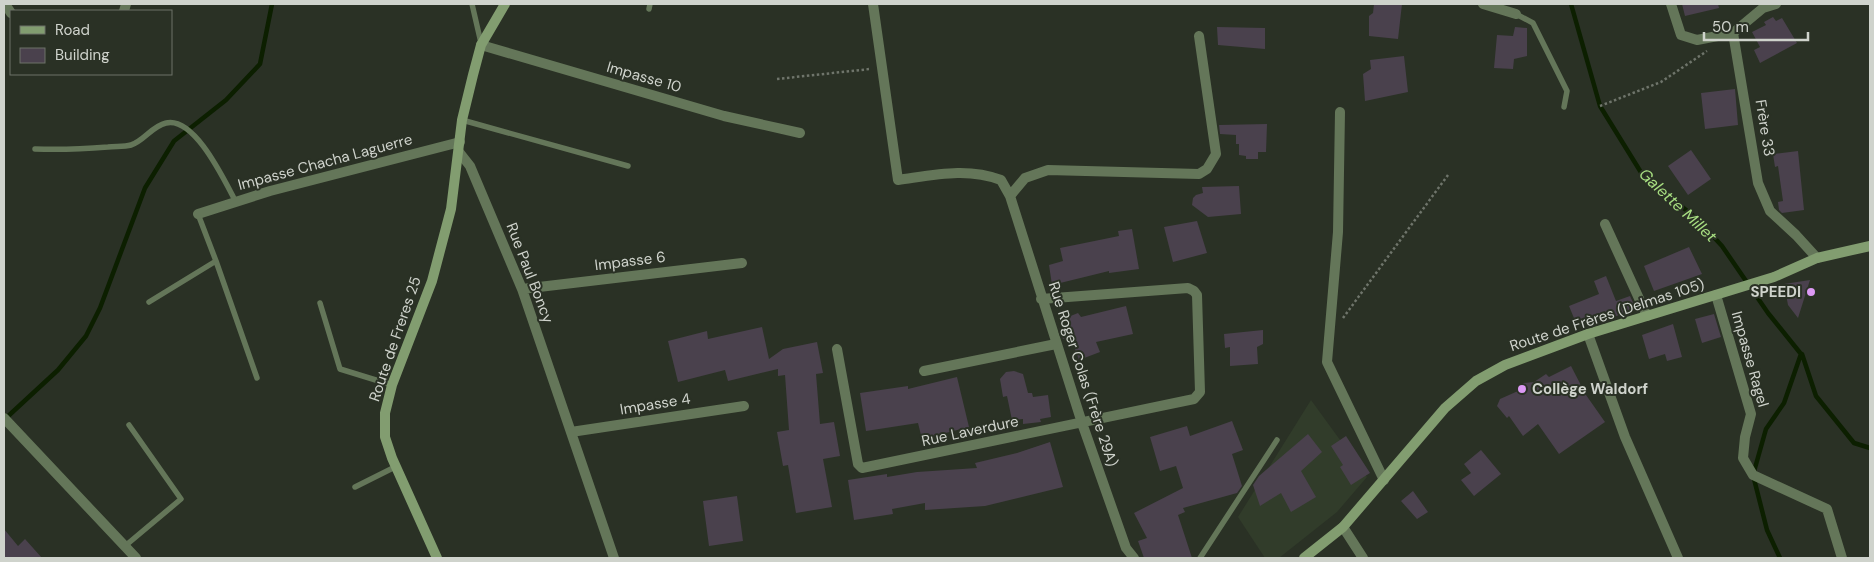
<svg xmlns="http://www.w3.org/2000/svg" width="1874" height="562" font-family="'DM Sans',sans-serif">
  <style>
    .built { fill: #313c2a }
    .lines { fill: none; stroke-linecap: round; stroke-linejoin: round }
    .stream { stroke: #0c1f00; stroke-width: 4.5 }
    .building { fill: #4a414d }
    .path { stroke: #6f756b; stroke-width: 2.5; stroke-dasharray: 2.5 2.5; stroke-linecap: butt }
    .lane { stroke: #647659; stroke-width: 5.5 }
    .street { stroke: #647659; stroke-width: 10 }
    .secondary { stroke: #829d70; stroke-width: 10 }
    .poi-dot { fill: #dc99f4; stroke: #2a3125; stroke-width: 2 }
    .labels { text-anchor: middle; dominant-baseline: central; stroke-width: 4; stroke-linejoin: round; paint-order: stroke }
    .street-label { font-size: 15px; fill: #cfd3cc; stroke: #2a3125 }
    .poi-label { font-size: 15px; font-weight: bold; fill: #cfd3cc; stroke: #2a3125; text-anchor: end }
    .water-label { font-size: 16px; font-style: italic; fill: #a7de81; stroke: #2a3125 }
  </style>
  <rect width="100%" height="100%" fill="#2a3125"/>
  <!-- built -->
  <path class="built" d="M1311,400L1367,477L1337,512L1279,558H1265L1238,517Z"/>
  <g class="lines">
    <!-- stream -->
    <path class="stream" d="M1571,4L1600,106L1642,174L1697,219L1722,246L1768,313L1801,354L1784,403L1766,429L1753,475L1767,530L1780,558
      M1802,354L1816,396L1854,443L1870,448
      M5,419L58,370L86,336L100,308L145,188L174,141L226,100L260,64L272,4"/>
  </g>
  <!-- building -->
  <path class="building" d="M1374,4H1402L1398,39L1369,36V16L1373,13Z
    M1682,4H1718L1719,8L1685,16Z
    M1773,17L1776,21L1782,18L1797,43L1760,63L1754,50L1760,47L1752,32L1766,25L1764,22Z
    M1217,27L1265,28V49L1218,45Z
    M1515,27L1527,28V56L1514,59L1513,69L1494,68L1497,35L1513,36Z
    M1404,56L1408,92L1365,101L1363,74L1371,69L1370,60Z
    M1735,89L1738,125L1705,129L1701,93Z
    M1267,124L1266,152H1258V159H1246V156L1239,155V144H1236V135L1220,134L1219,125Z
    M1691,150L1711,179L1688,195L1668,166Z
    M1798,151L1804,210L1782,213L1779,210L1778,202L1783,201L1778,166L1775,167L1773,154Z
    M1239,186L1241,214L1208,217L1192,205L1193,198L1196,195L1203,193L1202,187Z
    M1197,221L1207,253L1173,262L1164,227Z
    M1132,229L1139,269L1109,273V271L1052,285L1049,265L1063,261L1060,248L1119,236L1118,231Z
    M1689,247L1702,274L1654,291L1644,266Z
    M1606,276L1616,301L1630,296L1636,309L1608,319L1605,311L1576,323L1569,306L1599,294L1594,281Z
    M1810,280L1798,318L1788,305L1784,284Z
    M1126,306L1133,334L1096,342L1100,352L1079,360L1070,336L1063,339L1059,329L1071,324L1068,317L1078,313L1081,317Z
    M1714,314L1721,337L1702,343L1695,319Z
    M1673,324L1682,357L1667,361L1665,354L1649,359L1642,335Z
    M762,327L769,359L783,349L817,342L823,373L816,374L820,424L834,422L840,456L823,459L832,507L796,513L788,465L783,466L777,432L789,430L785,375L778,376V369L728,381L725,370L678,382L668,341L707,331L708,339Z
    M1263,330V344L1257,347L1258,364L1230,366V347L1225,348L1224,334Z
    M1571,366L1586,395L1605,422L1559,454L1538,424L1523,436L1509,416L1507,418L1497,406L1500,399L1518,391L1523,383L1534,382L1546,374L1549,377Z
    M1014,371L1023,374L1028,393H1032L1033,397L1048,395L1051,417L1040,419L1041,422L1023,424V419L1012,420L1007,396L1003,397L1000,379L1006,372Z
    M957,377L969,427L922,439L918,423L866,431L860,393L908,386V389Z
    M1232,421L1243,450L1232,454L1242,486L1237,493L1183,508L1185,512L1178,515L1192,558H1144L1138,541L1147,538L1134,513L1183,488L1176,466L1160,471L1150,437L1187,426L1190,436Z
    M1308,434L1322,452L1301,471L1316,497L1291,512L1281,493L1260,506L1253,485L1259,476Z
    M1346,436L1370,473L1351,485L1340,467L1343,465L1331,446Z
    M1050,442L1063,487L985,506L925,510V503L892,509L893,514L854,520L848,480L887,474V477L917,472L977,468L975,463L1017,453Z
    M1481,450L1501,474L1474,496L1461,480L1471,473L1464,464Z
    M1413,491L1428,512L1417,519L1401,501Z
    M737,496L743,541L709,546L703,501Z
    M4,529L18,546L25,539L42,558H4Z"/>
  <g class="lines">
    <!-- path -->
    <path class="path" d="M777,79L870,69
      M1600,106L1661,82L1707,51
      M1343,318L1448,175"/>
    <!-- lane -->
    <path class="lane" d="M472,4L481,43
      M649,9L650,4
      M1516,14L1533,23L1567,91L1564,107
      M462,120L628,166
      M35,149C60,150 83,149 108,147C115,146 124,147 131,145C144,141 152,126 166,123C195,116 225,182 236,202
      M216,261L257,378
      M149,302L216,261L198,214
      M320,303L340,369L392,385
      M355,487L395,467
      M125,546L181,499L129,425
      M1200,558L1277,440"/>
    <!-- street -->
    <path class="street" d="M5,4L11,13
      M873,4L898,180C934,175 967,167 1001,180L1010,196L1082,423L1126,548L1134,558
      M1483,4L1516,14
      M1671,4L1681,35L1697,40L1733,33
      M1776,4L1763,8L1733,33L1758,183L1770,211L1796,235L1817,258
      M124,11L126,4
      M481,45L724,116L800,133
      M1340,112L1338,232L1327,362L1384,480
      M459,152L470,166L522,289L614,558
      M1010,196L1025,178L1048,170L1199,174L1207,169L1216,154L1199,36
      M198,214L270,191L460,142
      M1605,224L1647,316
      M522,289L742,263
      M1716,295L1751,414L1745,437L1743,458L1753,475L1827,509L1842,558
      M1588,334L1625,437L1678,558
      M837,349L858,464L862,468L1194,399L1200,392L1197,295L1194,291L1188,288L1041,299
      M924,371L1056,344
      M4,418L136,558
      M571,432L744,406
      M1343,527L1363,558"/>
    <!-- secondary -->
    <path class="secondary" d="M437,558L392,458L385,437V413L392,385L432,281L451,209L462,120L473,75L481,45L505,4
      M1304,558L1343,527L1445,408L1476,381L1505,365L1588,334L1774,277L1817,258L1870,246"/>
  </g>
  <!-- markers -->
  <g class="poi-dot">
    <circle cx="1811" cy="292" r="5"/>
    <circle cx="1522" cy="389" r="5"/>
  </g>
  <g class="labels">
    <!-- street labels -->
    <g class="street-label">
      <text transform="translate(644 77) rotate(16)">Impasse 10</text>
      <text transform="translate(1765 128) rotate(81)">Frère 33</text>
      <text transform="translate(325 162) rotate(-15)">Impasse Chacha Laguerre</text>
      <text transform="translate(630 261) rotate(-7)">Impasse 6</text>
      <text transform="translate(530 273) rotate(69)">Rue Paul Boncy</text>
      <text transform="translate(1607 315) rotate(-18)">Route de Frères (Delmas 105)</text>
      <text transform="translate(395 339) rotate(-71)">Route de Freres 25</text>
      <text transform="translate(1750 359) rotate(74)">Impasse Ragel</text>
      <text transform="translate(1083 374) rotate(72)">Rue Roger Colas (Frère 29A)</text>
      <text transform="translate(655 404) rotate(-9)">Impasse 4</text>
      <text transform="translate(970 431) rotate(-12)">Rue Laverdure</text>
    </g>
    <!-- poi labels -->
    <g class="poi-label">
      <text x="1801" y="292">SPEEDI</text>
      <text x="1532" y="389" text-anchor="start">Collège Waldorf</text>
    </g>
    <!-- water labels -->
    <g class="water-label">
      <text transform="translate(1678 205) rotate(43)">Galette Millet</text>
    </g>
  </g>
  <!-- border -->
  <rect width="1874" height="562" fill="none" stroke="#cfd3cc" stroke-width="10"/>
  <!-- legend -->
  <rect x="10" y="10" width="162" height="65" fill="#2a3125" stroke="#6c7268"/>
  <rect x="20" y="26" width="25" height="8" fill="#829d70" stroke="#6c7268"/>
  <text x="55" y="35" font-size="15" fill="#cfd3cc">Road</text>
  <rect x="20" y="48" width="25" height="15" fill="#4a414d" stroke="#6c7268"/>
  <text x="55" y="60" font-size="15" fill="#cfd3cc">Building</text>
  <!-- scale -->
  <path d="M1704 32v8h104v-8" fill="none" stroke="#cfd3cc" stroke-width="2.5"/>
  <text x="1712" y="32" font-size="15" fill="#cfd3cc" stroke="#2a3125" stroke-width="4" paint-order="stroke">50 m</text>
</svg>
